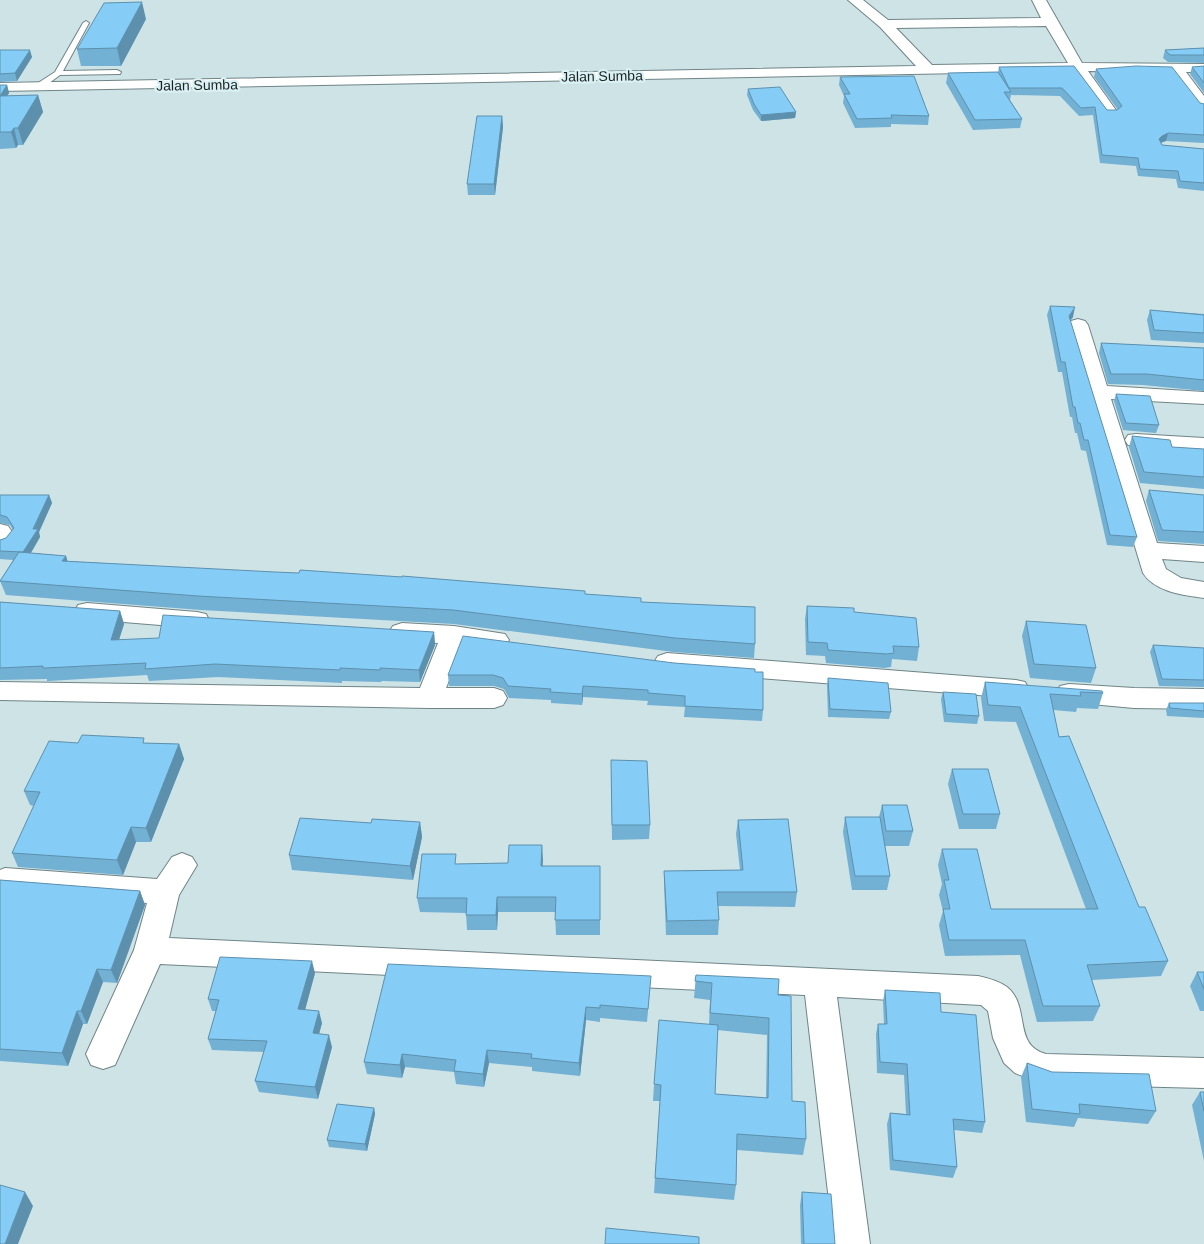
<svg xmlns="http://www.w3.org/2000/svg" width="1204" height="1244" font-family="Arial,sans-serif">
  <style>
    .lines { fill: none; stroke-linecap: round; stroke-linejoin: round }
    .lane-casing { stroke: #708486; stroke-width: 2 }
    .street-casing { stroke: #708486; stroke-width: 2 }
    .lane { fill: #fff; fill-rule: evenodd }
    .street { fill: #fff; fill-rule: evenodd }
    .wall { fill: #72b0d4; fill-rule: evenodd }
    .shaded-wall { fill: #5d90ad }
    .building { fill: #85cdf7; stroke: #5d90ad }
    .labels { text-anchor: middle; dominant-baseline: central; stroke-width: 4.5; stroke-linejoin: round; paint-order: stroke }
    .far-street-label { font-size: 14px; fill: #1c2425; stroke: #daf0f3 }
  </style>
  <rect width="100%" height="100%" fill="#cde3e6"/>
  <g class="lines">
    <defs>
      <path id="lane" d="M86,21L89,23L63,71L117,70L121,72L120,74L60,75L41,89H35V85L55,72L83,23Z"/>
      <path id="street" d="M848,0H863L888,20L1041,18L1032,0H1046L1082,63L1204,64V72H1186L1204,96V111L1199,109L1171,72L1088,71L1118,113L1115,116H1105L1073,71L0,91V83L916,66L880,27ZM1046,26L1068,63L932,65L896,28Z
        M1078,319L1085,321L1088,325L1107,386L1204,392V404L1111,399L1157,543L1204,546V562L1162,559L1166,569L1181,578L1204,582V598C1183,595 1155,592 1143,573L1068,325L1071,321Z
        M1136,434L1204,438V452L1128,445L1125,440L1128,435Z
        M0,524L8,526L15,536L8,545L0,548Z
        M87,603L197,612L206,614L209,620L206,626L197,628L87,619L78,617L75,611L78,605Z
        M402,623L454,626L505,634L509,640L505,646L496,649L463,645L446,688H494L503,691L507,698L503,705L494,708H429L0,700V682L420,688L438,643L402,641L393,638L389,632L393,626Z
        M667,653L1016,680L1025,682L1029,689L1025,696L1016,698L667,671L658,668L654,662L658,656Z
        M1069,684L1134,688L1204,689V709L1134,708L1069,702L1060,700L1056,693L1060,686Z
        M182,853L192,857L197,865L179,895L169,938L978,976C987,978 999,981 1007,987C1031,1006 1012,1045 1046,1054L1204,1058V1088L1046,1084L1035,1081L1015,1073L1004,1063L993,1038L988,1011L981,1005L837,997L870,1244H834L805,995L160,964L115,1065L103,1069L91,1065L86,1054L134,950L147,903L5,892L0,890V870L5,868L157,879L172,857Z"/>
    </defs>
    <!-- lane casing -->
    <use href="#lane" class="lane-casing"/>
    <!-- street casing -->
    <use href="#street" class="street-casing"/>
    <!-- lane -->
    <use href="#lane" class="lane"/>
    <!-- street -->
    <use href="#street" class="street"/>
  </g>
  <!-- wall -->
  <path class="wall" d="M146,19L121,66H81L77,49Z
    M1204,48V63L1168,62L1163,58L1165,50Z
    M0,50L32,57L17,81L0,82Z
    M1074,66L1107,110H1118L1094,77L1096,69L1204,104V143L1166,141L1161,143L1162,145L1204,149V191L1178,188L1176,179L1138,176L1136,166L1100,163L1093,115L1079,116L1060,96L1011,95L1010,100L1022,119L1020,128L973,130L946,83L948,73L998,72L999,67Z
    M1204,66V93L1190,74L1192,67Z
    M840,77L929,116L928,125L891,124V127L855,128L843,103L844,96L839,85Z
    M0,85H7L9,93L7,96L38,95L43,112L23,145H18L16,148L0,149Z
    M748,89L796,112L795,118L761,121L753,110L747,95Z
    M502,116L503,127L495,195H468L467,184Z
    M1050,306L1073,317L1070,321L1137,537L1133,547L1107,545L1086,451L1081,450L1077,433H1075L1072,417H1070L1062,372H1058L1047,315Z
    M1150,310L1204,314V343L1151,340L1147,320Z
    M1101,343L1204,348V391L1143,385L1108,384L1099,353Z
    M1116,394L1159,425L1156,433L1123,430L1114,401Z
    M1132,436L1172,447L1204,449V489L1140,483L1129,447Z
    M1149,490L1204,495V544L1158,541L1146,501Z
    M0,495H49L52,503L39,532L40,537L31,553L66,556L67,561L585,591V595L641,602L755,644L754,658L674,652L454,624L201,610L6,595L0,581L13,560L0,559V540L6,538L13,530L10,525L0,523Z
    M0,602L120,611L124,624L119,640L434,632L435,645L420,682L382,681L381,682L342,681V683L218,677L149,681L147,675L49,681H47V679L0,680Z
    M807,606L854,612L919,647L917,661L892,659L891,667L884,668L826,663L825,656L806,655L805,619Z
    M1026,621L1096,668L1091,683L1030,678L1022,636Z
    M1153,645L1204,648V687L1159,686L1150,652Z
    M674,663L755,672L763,710L762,721L684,717L685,707L647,705L648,701L583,697L582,705L551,703V700L509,698L504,689L494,686H449L448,675Z
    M828,678L891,712L889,719L828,717L827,686Z
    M985,682L1103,693L1098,709L1077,708L1076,712L1053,710L1059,737L1139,907L1168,961L1161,976L1092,980L1100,1006L1093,1021L1037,1022L1020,955L945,956L939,925L943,911L939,895L942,884L938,865L942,849L991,909H1086L1016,722L984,721L981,698Z
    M943,692L979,716L977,724L944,722L941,699Z
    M1169,703H1204V718L1167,716L1166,710Z
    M78,743H146L179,744L184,759L151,842H136L123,875L18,867L12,853L34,806L30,805L24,791Z
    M952,769L1000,814L996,829H959L948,784Z
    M611,775L650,825L649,839L612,840Z
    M882,805L913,831L909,846H885L890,876L887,890H852L843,832L845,817H879Z
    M738,820L797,892L795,907L718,906L719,920L718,935H666L664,885V871L740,870L736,834Z
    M420,822L422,837L413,880L292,870L289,855L371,823Z
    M542,845V866H600V935H556L555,912H498L497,930H467L466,913L420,912L417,898L457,864L508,863Z
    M0,880L140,891L145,905L117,983L103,982L87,1024H83L68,1066L0,1061Z
    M1197,972H1204V1011H1200L1190,986Z
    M315,973L305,1010L322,1023L319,1034L332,1047L318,1099L259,1092L255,1081L264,1052L212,1050L208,1039L216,1011H212L208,999Z
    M696,975L778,995L792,1101L806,1139L803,1155L737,1150L736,1185L734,1200L654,1193L660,1101H653L654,1084L709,1025L710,1000L694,998ZM717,1030L767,1035L766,1098L715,1094Z
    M650,989L647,1022L600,1018V1022L586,1020L580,1076L532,1071V1067L489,1063L484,1087L456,1084L454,1072L405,1067L402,1078L367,1074L364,1062Z
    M885,990L941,1012L985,1122L982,1133L954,1130L957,1167L953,1178L890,1170L887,1124L890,1113L906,1114L904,1075L877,1073L876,1034L878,1024H884L883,1001Z
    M1027,1063L1156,1111L1148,1124L1078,1118L1074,1127L1026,1122L1021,1077Z
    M1200,1092H1204V1161L1192,1105Z
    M374,1108L375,1114L367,1151L329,1147L327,1140Z
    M802,1192L835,1244H801L800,1205Z"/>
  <!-- shaded-wall -->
  <path class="shaded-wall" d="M142,2L146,19L121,66L117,48Z
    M30,50L32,57L17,81L15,73Z
    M7,85L9,93L0,107V96Z
    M38,95L43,112L23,145L18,128Z
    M796,112L795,118L761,121V115Z
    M502,116L503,127L495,195L494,184Z
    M14,128L18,145L16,148L11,132Z
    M1168,133L1166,141L1159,143V139L1162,136Z
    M1075,307L1073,317L1066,326L1069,316Z
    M49,495L52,503L39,532L40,537L26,561L23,553Z
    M66,556L70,569L62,561Z
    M120,611L124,624L115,652L111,640Z
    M434,632L435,645L420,682L419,670Z
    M583,686V697L582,705V694Z
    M179,744L184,759L151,842L146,828Z
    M420,822L422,837L413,880L410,866Z
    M131,827L136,842L123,875L117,860Z
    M542,845L543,860L542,881L541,866Z
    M140,891L145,905L117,983L111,970Z
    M497,897L498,912L497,930L496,915Z
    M312,961L315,973L302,1021L298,1009Z
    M97,969L103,982L87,1024L81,1011Z
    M586,1007V1020L580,1076L579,1063Z
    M77,1011L83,1024L68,1066L62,1053Z
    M319,1011L322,1023L316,1045L313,1033Z
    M329,1035L332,1047L318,1099L315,1087Z
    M487,1050L489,1063L484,1087L483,1074Z
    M402,1054L405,1067L402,1078L400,1065Z
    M374,1108L375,1114L367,1151L365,1144Z
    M25,1192L33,1206L18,1244H5Z"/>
  <!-- building -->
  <path class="building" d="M142,2L117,48L77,49L104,3Z
    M1204,48V55H1170L1165,50Z
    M0,50H30L15,73L0,74Z
    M1074,66L1107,110H1117L1122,106L1096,69L1136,66L1172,67L1200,103L1204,104V135L1168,133L1162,136L1159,139L1162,145L1204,149V183L1180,181L1178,171L1140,169L1138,158L1102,155L1095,107L1081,108L1062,88H1009L999,67Z
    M1204,66V83L1192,67Z
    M998,72L1011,92H1004L1022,119L975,120L948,73Z
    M914,76L929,116L891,115L892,118L857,119L844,94H850L840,77Z
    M0,85H7L0,96Z
    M780,87L796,112L761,115L754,104L748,89Z
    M38,95L18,128H14L11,132H0V96Z
    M477,116H502L494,184H467Z
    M1050,306L1075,307L1069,316L1137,537L1110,535L1088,440H1084L1080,423H1078L1075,407H1073L1065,362H1061Z
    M1150,310L1204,315V333L1154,330Z
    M1101,343L1204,348V380L1147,374H1111Z
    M1116,394L1150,396L1159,425L1126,423Z
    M1132,436L1170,440L1172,447L1204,449V477L1144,472Z
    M1149,490L1204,495V532L1162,530Z
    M0,495H49L33,529H38L23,552L0,551V540L6,538L14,528L7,517L0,515Z
    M19,552L66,556L62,561L275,572L299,573L300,570L402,577V576L585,591V594L641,598V602L755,607V644L675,638L453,610L198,596L0,581Z
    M0,602L120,611L111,640L159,638L163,615L434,632L419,670L380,668V670L340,668V670L215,664L145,669L146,663L45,668H43V666L0,668Z
    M807,606L854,608V612L916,618L919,647L893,646L894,653L887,654L828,650L827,643L808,642Z
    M1026,621L1086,625L1096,668L1034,664Z
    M463,636L674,663L755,669V672H763V710L685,706V696L648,693V690L583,686L582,694L550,692L551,689L508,686L503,678L493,675H448Z
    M1153,645L1204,648V680L1162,679Z
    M828,678L888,683L891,712L830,709Z
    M985,682L1102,691L1103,693L1080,692L1081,696L1050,694L1059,737L1069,736L1139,907H1145L1168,961L1087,965L1100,1006H1043L1025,940H949L943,909H950L944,880H949L942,849H977L991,909H1098L1020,707L988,705Z
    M943,692L976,694L979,716L946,714Z
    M1169,703H1204V711L1170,708Z
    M82,735L144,738L143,743L179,744L146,828L131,827L117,860L12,853L40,792L24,791L49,741L78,743Z
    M611,760L647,761L650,825H612Z
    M952,769H988L1000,814H963Z
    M882,805H907L913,831H886Z
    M845,817H880L890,876H855Z
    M300,818L371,823L372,819L420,822L410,866L289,855Z
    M788,819L797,892H717L719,920L667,921L664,871L743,870L738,820Z
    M509,845H542L541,866H600V920H555L556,897H497L496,915H466L467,898H417L422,854H456L455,864L508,863Z
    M0,880L140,891L111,970L97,969L81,1011H77L62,1053L0,1049Z
    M220,957L312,961L298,1009L319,1011L313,1033L329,1035L315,1087L255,1081L267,1041L208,1039L219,1000L208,999Z
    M388,964L651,976L648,1009L600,1005V1008L586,1007L579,1063L531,1058L532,1054L487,1050L483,1074L454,1071L456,1060L402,1054L400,1065L364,1062Z
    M1197,972H1204V989Z
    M696,975L779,979L778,995L791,996L792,1101L805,1102L806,1139L737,1134L736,1185L655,1178L661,1085L654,1084L659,1020L718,1025L715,1094L768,1098L769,1018L710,1013L712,983L695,981Z
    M885,990L940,993L941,1012L976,1015L985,1122L953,1119L957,1167L893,1160L890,1113L910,1115L907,1064L880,1062L878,1024H887Z
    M1027,1063L1052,1072L1149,1074L1156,1111L1079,1104L1080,1114L1032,1109Z
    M1200,1092H1204V1111Z
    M337,1104L374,1108L365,1144L327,1140Z
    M0,1185L25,1192L5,1244H0Z
    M802,1192L831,1194L835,1244H804Z
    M606,1228L699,1237V1244H605Z"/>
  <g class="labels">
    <!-- far-street labels -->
    <g class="far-street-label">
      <text transform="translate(602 76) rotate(-1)">Jalan Sumba</text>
      <text transform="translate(197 85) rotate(-1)">Jalan Sumba</text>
    </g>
  </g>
</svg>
